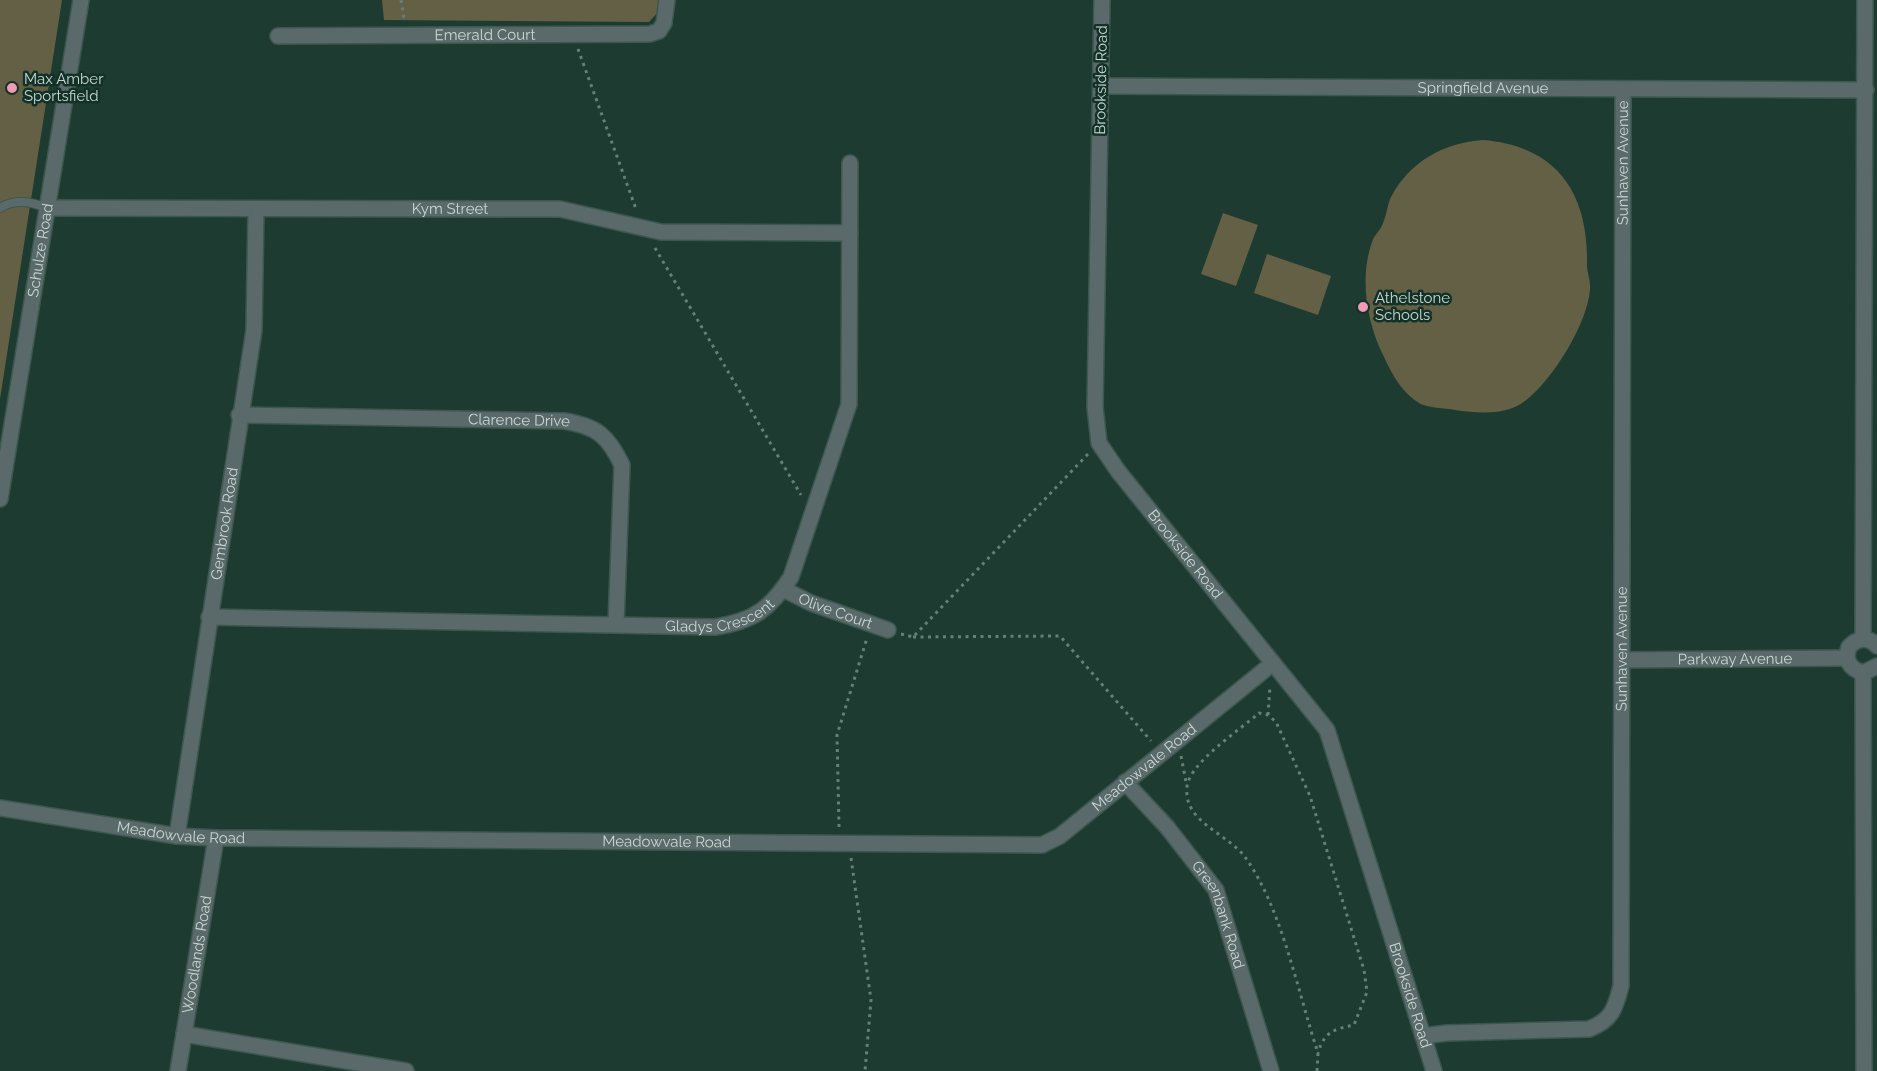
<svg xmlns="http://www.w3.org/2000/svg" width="1877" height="1071" font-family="Raleway,sans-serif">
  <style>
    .green { fill: #646045 }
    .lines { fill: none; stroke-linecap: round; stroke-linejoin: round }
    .lane-casing { stroke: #3c574e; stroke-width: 10 }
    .street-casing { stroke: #3c574e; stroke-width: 18 }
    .path { stroke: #677f76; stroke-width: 3; stroke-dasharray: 3 4.5; stroke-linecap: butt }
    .lane { stroke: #5a696a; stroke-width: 8 }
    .street { stroke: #5a696a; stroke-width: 15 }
    .poi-dot { fill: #f09ab5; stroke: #133127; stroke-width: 2 }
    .labels { text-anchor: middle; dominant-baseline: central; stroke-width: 5; stroke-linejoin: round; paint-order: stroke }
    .street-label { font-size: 15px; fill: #c7d8d1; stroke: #133127 }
    .poi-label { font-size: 15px; fill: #c7d8d1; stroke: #133127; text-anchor: start }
  </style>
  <rect width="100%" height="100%" fill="#1d3b31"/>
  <!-- green -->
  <path class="green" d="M0,0H62L0,399Z
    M382,0H659V11L649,22L384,20Z
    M1483,140C1556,146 1588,192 1587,262C1586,271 1591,280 1590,289C1588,323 1552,381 1525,401C1506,416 1477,413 1455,410C1445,408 1428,408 1419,403C1402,393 1392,374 1384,357C1367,323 1359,279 1372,242C1374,235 1381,230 1383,223C1387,214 1387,205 1391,197C1410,161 1444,143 1483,140Z
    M1223,213L1258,225L1236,286L1201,274Z
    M1267,254L1331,276L1318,315L1254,293Z"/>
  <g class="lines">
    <defs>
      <path id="lane" d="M0,208C16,198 31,202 48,208"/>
      <g id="street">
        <path id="s1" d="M1102,0L1095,407L1099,443L1118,471L1327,730L1434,1071"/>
        <path id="s2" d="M278,36L650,34L659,31L664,23L667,0"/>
        <path id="s3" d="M1101,86L1866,90"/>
        <path id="s4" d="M48,208L560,209L661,232L850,233"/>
        <path id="s5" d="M239,415L564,421C597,426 608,436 622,465L616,624"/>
        <path id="s6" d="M0,499L81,0"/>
        <path id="s7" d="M783,589L811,603L888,630"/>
        <path id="s8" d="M209,617L715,627C754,621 770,609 791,577L849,404L850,163"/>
        <path d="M1863,639L1865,0"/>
        <path d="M1877,646C1868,636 1857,638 1849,647C1844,660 1850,669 1863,673L1877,666"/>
        <path id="s9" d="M1623,660L1847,658"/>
        <path d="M1863,673L1864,1071"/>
        <path id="s10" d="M1125,782L1167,827L1216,890L1271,1071"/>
        <path id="s11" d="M0,808L177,836L216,838L1042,845L1060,836L1273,663"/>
        <path id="s12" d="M177,836L254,330L256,210"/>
        <path d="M184,1034L406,1071"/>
        <path id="s13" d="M1423,1036L1447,1033L1589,1029C1612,1020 1615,1009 1621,986L1623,90"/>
        <path id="s14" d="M178,1071L216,838"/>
      </g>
    </defs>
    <!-- lane casing -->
    <use href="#lane" class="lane-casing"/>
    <!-- street casing -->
    <use href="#street" class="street-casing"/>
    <!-- path -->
    <path class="path" d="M401,0L404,19
      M578,49L636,209
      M655,248L801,495
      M901,634L913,637L1089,453
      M913,637L1060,636L1151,741
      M1268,715L1270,686
      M1181,756L1186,782
      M839,827L837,735L867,638
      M851,858L871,1000L865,1071
      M1317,1071L1318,1053C1298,993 1282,908 1245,857C1227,833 1183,822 1187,787C1189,763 1241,729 1259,713L1268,715L1276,722L1310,796L1364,970L1367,992L1354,1025C1334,1029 1324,1032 1318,1053"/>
    <!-- lane -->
    <use href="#lane" class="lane"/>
    <!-- street -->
    <use href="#street" class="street"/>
  </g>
  <!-- markers -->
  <g class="poi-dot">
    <circle cx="12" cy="88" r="6"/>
    <circle cx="1363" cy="307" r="6"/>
  </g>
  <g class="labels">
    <!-- street labels -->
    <g class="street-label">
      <text stroke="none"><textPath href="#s2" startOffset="207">Emerald Court</textPath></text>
      <text transform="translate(1101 80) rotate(-89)">Brookside Road</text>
      <text stroke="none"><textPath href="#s3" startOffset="382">Springfield Avenue</textPath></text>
      <text stroke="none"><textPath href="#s13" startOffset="1046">Sunhaven Avenue</textPath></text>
      <text stroke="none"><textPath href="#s4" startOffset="402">Kym Street</textPath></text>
      <text stroke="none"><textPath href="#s6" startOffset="252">Schulze Road</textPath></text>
      <text stroke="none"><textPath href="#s5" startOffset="280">Clarence Drive</textPath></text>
      <text stroke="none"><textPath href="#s12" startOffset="316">Gembrook Road</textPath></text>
      <text stroke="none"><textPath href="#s1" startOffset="584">Brookside Road</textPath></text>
      <text stroke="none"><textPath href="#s7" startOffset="57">Olive Court</textPath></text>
      <text stroke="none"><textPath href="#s8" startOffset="513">Gladys Crescent</textPath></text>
      <text stroke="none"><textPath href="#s13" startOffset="560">Sunhaven Avenue</textPath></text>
      <text stroke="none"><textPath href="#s9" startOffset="112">Parkway Avenue</textPath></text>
      <text stroke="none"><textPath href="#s11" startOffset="1173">Meadowvale Road</textPath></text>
      <text stroke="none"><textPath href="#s11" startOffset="183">Meadowvale Road</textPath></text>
      <text stroke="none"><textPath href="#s11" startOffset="669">Meadowvale Road</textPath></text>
      <text stroke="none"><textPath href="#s10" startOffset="165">Greenbank Road</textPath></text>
      <text stroke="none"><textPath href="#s14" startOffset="118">Woodlands Road</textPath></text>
      <text stroke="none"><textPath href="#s1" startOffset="1088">Brookside Road</textPath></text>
    </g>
    <!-- poi labels -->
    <g class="poi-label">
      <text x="24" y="79">Max Amber<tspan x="24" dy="17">Sportsfield</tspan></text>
      <text x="1375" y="298">Athelstone<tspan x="1375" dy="17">Schools</tspan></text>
    </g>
  </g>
</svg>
